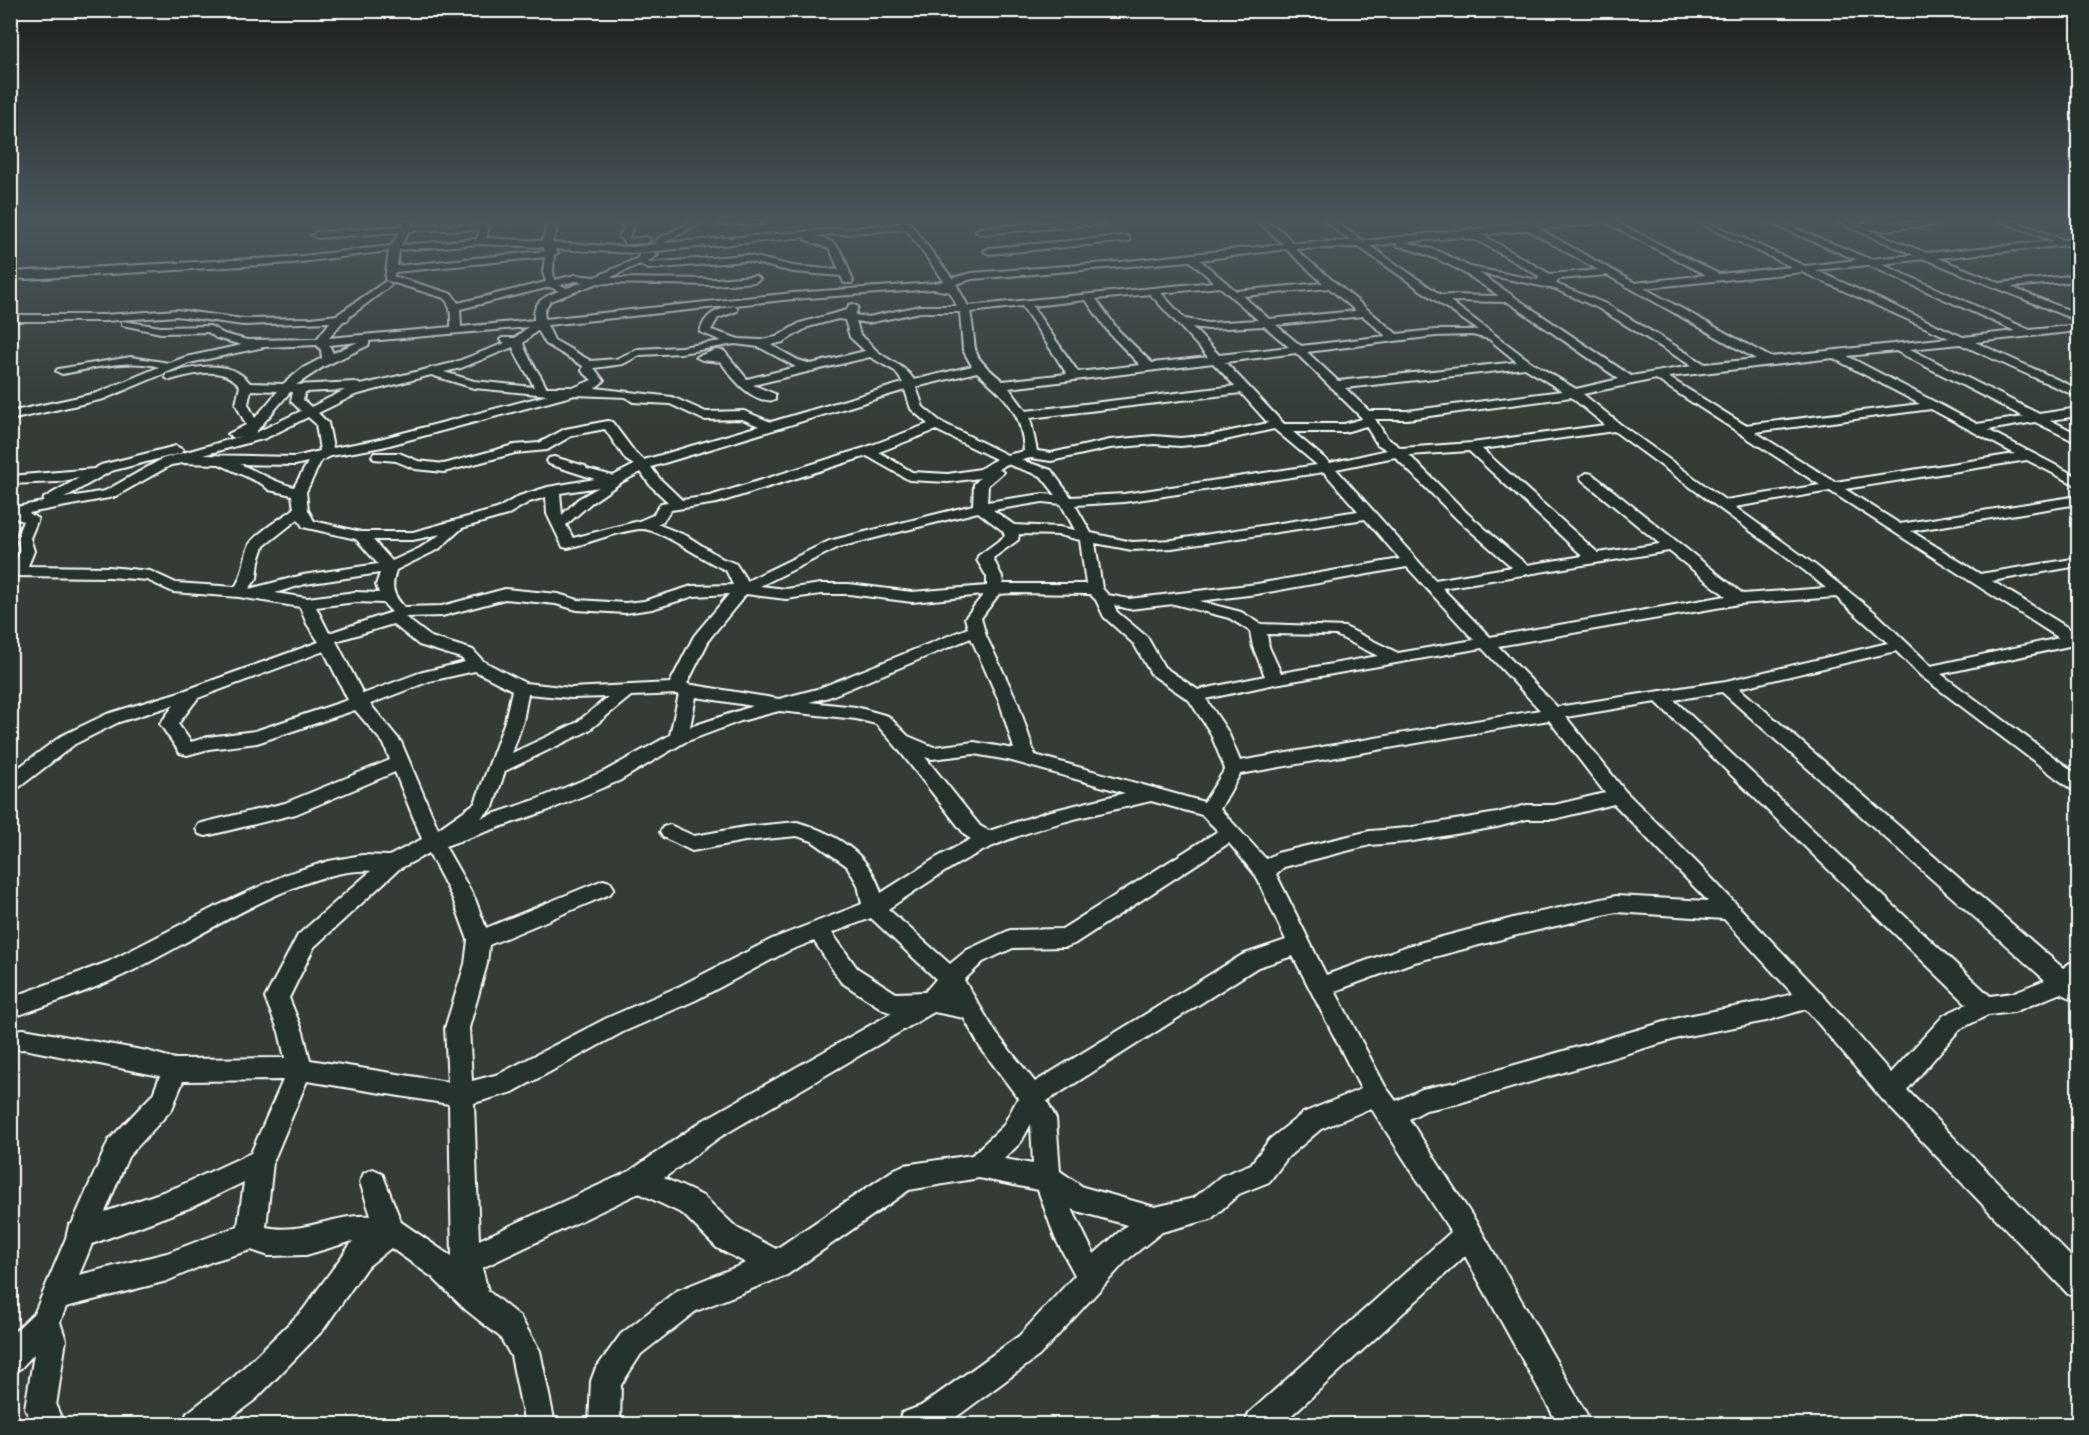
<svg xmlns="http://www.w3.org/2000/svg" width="2089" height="1435" font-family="'Comic Neue',sans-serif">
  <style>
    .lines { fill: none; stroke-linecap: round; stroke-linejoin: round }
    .minor-casing { stroke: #fff; stroke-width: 4 }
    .minor { fill: #26332d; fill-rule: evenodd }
  </style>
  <rect width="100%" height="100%" fill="#343c35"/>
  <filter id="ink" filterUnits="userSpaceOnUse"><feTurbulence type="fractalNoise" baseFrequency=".0167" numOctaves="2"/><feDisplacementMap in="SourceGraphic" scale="12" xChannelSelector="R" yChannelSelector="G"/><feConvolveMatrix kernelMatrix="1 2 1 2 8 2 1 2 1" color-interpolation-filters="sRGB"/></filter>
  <g filter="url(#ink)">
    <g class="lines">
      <defs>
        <path id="minor" d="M404,221H412L411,226L485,224L489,227L486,238L542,241L546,231V226L550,223L553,224L556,231L552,243L634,247L656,244V240L693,221H704L664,243L901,224L899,221H908L952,278L972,273L1120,262L1283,244L1257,221C1270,221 1285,231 1292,243L1351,241L1324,221H1334L1363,241L1527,223L1597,221L1593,224L1539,229L1635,283L1706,275L1603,221H1614L1719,274L1792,267L1694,221H1705L1805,266L1857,260L1765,221H1777L1870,259L1914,255L1835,221H1847L1860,226L1864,223L1946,221L1942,224L1884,230L1866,229L1927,253L2053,241L2001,221H2014L2064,240L2078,238V244L1938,258L2000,283L2078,275V281L2011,287L2078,314V321L1925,259L1881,264L2030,330L2078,325V331L1975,342L2078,389V397L1960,344L1910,349L2039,414L2078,408V416L2050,420L2078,434V443L2035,422L1988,430L2078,477V486L2027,460L1845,489L1900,524L2078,496V504L1911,531L1980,574L2078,558V566L1992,581L2078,634V644L1941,674L2078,775V790L2071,789L1921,676L1896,651L1739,688L2063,968L2070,963L2078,960V1002L2061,993L2014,1012L1988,1015L1960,1029L1907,1090L2078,1264V1298L2068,1294L1882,1099L1806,1009L1766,1021L1682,1037L1456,1104L1426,1110L1409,1119L1478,1225L1586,1413L1590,1424H1558L1465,1256L1282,1424H1245L1249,1413L1451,1232L1371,1108L1321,1129L1288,1157L1269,1182L1239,1194L1211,1219L1162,1232L1127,1260L1039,1356L947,1424H897L902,1413L921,1406L1019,1336L1075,1275L1055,1238L1038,1190L979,1178L909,1190L787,1275L696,1311L641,1354L621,1385L620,1424H589L591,1381L595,1370L621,1334L676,1291L746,1263L717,1248L683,1214L639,1193L482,1268L488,1291L520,1317L540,1351L555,1424H525L511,1356L500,1337L466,1310L432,1277L391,1248L366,1268L323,1330L256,1399L223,1424H183L187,1413L234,1377L303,1310L353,1241L306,1255L269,1256L251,1250L213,1261L167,1281L66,1307L60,1322L66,1340L56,1406L64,1424H32L25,1408L34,1354L21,1368L10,1372V1336L35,1312L66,1238L69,1225L72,1224L109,1140L153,1094L160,1076L24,1049L10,1050V1030L24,1029L147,1051L175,1059L285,1058L279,1032L265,998L298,935L371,871C303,867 199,938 138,968C97,989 53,1003 10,1018V998L108,962L215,907L287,874L329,861L362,855L389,856L422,839L395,772L296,814L206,836L199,834L196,829L199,824L206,822L285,803L390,760L384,744L355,710L257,743L209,749L187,755L180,753L160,724L174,705L119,722L75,744L17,789L10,790V774L61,736L107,714L186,690L319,642L307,624L300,607L239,597L173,592L147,580L109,577L10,576V565H13C20,556 21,548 16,538L23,521L10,516V505L16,507L43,502L44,498L79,478L57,482L10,484V476L94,469L101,465L176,446L183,450L181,453L111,471L64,498L105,491L162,459L242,436L234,438L228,434L246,425L236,404L240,386C223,365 193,374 170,380L166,378V374C193,367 230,358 250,383L283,384L303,368L322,358L321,350L317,345L264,347L189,363L104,399L10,420V412L97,393L159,367C128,358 93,369 62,374L56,371L58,369L131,357L169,363L186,357L242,345L216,338L208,332L161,333L122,325V321L161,327L210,326L224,334L247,340L317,339L330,322L243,325L177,316L104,321H10V315H104L177,310L243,319L311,318L337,315L386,281L391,284L390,286L349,317L348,320L343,321L329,338L451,327C451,317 452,306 444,298L385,280L389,251L293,263L26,279L10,278V272L293,257L391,246L400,232L317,238L312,235L317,232L402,226ZM906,229L944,281L935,283L793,293L545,319L544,311L550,301L598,283L715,285L755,282L760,279L755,276L715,279L609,278L640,264L648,269L746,261L793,272L841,276L844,283H852L853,281C843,257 844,242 815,236ZM433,230H480L477,239L401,245L409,231ZM1528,230L1598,270L1550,274L1484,236L1478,235ZM805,237L806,240L830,249L839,270L793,266L746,255L649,263L648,261L658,255L653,252L639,254L638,258L595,277L575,275L555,280L553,272L554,255L558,253L554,249L634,253ZM1464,237L1465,239L1479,241L1539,276L1538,280L1470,267L1438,251L1405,242ZM1397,243L1398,246C1441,257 1463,271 1499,296L1441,295L1370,246ZM481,244L543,247L545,251L397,266L399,250ZM1359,247L1478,330H1435L1397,334L1295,249ZM1286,249L1323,283L1236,291L1200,260ZM545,257L543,272L546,282L458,303L452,294L393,276L395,272ZM1190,261L1214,282L968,306L956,284L972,279ZM1868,265L2015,331L1963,337L1815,270ZM1802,272L1949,338L1770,357L1644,288ZM1479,273L1555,289L1598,308L1692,366L1631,376ZM1607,275L1756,359L1705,364L1606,304L1556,284L1559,279ZM575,281L584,282L567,288L560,285ZM550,287L559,291C543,297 533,302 534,320L461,327L460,309ZM1220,287L1258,320L1208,323L1185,319L1161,293ZM1329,288L1356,311L1269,319L1243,296ZM934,289L950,292L957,306H920L868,317L855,315L858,307L853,304L849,305L847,310L800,323L776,337L761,340L739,339L711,330L718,318L737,311V307L733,306C716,310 705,314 700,332L722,341L681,347L638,349L616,359L591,361L554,340L547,325L793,299ZM1150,294L1208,357L1152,363L1118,330L1096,299ZM1086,300L1110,334L1140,365L1078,372L1032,306ZM1450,301L1508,302L1619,379L1576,389L1531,362ZM1022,306L1067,374L1003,381C965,350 979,354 970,312ZM920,312H960L963,350L972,366L914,380C905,365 890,362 877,351C871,346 868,340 860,335L856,321L868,323ZM1363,316L1386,336L1301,346L1276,325ZM838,319L845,320L850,337L865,351L811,364L798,360L771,345L783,342L808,327ZM1264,326L1289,347L1219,355L1192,327L1208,329ZM528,327L515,338H502L500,340L505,343L453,363L361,385L355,382L296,385L323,367L369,345V341ZM538,330L546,344L583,366L582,371L592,380L575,387H546C539,371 528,360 523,343ZM1472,335L1489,339L1517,362L1338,381L1307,352L1435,336ZM358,342L333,353L329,345ZM735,344L759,347L796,367L747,379L724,351L716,350L696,357L702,360L721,362C733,379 752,404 775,400V394L753,385L870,357L895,371L903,383L771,422L744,411L706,412L672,397L595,388L604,381L594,368L623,364L640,355L681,353ZM513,347C518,363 528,372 534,387L474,381L444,372L461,368ZM1896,351L2024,417L1977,424L1847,356ZM1296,353L1361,417L1362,419L1344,424H1284L1225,362ZM1833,358L1920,404L1745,425L1668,377ZM1213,363L1235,386L1026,411L1009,388ZM1525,368L1562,391L1407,411H1369L1345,388ZM977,372C1005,397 1022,411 1024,451L1007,455L941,422L923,407L916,387ZM431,375L474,388L548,395L376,440L333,448L328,423L318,413L355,395ZM1656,379L1820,485L1725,500L1620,424L1583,394ZM251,390L278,391L255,418L248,404ZM345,390L311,407L303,400L305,392ZM905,390L911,409L928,424L864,448L710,496L682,500L660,479L651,467ZM290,392H293L291,401L301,411L255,433ZM1241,393L1268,423L1212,435L1180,438L1154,436L1110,440L1051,453L1037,451L1030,418ZM575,395L626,397L633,402L670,404L704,420L742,419L759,426L644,460L636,454L612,422L608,421L565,429L539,443L514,445L444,464L418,461L399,453H374L372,456L374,459L396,461L415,469L444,472L515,453L547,450L573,435L605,429L626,460L634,465L613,476L587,469L585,466L554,457L549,458L547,461L549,464L595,479L548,487L519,496L497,509L413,532H361L314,521L308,510L306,492L321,461L331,456L382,447ZM1571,397L1605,425L1472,443L1401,448L1387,438L1375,419H1407ZM1931,409L2015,454L1835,482L1755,432ZM308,417L316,424L320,451L295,457L203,455L266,438ZM1366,426L1377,444L1387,450L1330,463L1293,432H1345ZM1274,429L1317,465L1124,494L1071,497L1051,470L1021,460L1031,458L1051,461L1110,448L1154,444L1180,446L1212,443ZM936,430L996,459L980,469L948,474L912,472L879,452ZM1614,431L1805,571L1826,588L1743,594L1592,474L1587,473L1580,477L1582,480L1660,544L1598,553L1482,449ZM1469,451L1583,556L1527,565L1468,514L1409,455ZM867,456L909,480L948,482L980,478L974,484L973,505L829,541L747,581L736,564L721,558L687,536L657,524L663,521L671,510L717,503ZM1395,457L1458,520L1512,567L1435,580L1336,469ZM308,462L294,487C275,483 259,472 240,464L295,465ZM183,463L219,464L262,484L269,490L292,495L294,509C283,517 254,534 249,546C243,560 244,575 235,587L176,583L150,571L109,567L28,566L34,551L30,538L38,519L29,513L114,497L171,465ZM1007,464L1041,476L1056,495L1043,494L987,502L988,485L1003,472L999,469ZM641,472L650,485L668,502L661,503L653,515L639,521L573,538L566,525L591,503L620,483ZM1324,472L1358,511L1172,540L1132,542L1091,533L1075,505L1124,502ZM599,487L578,499L562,515L560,493ZM1830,491L2059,638L1931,666L1877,614L1815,565L1735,507ZM546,497L547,514L563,547L568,548C589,543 621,530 641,529C660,528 705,562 726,570L733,585L692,586L644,601L625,603L578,600L558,594L505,589L442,606L404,607C392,593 391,588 396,570L439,549L462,528L507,515L529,502ZM1043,502L1061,504L1075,530L1059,527L1014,525L993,510ZM978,512L1003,531L1005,536L978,556L977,560L987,577V586L912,592L849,584H821L786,589L760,586L839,547ZM298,519L303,527L356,539L378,564L303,575L249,589L257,578L259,561L264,546ZM1365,519L1400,559L1257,584L1129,599L1108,595L1102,588L1095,543L1132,550L1172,548ZM441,534L420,548L392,561L373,540H413ZM1019,534L1059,535L1080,540L1086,584H1003L1002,577L993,558L1018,540ZM1669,551L1726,596L1490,637L1442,588ZM1407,567L1474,640L1398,653L1345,627L1261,624L1241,612L1199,601L1257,594ZM380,573L376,585L379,593L356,592L307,598L275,593L305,584ZM1012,593L1090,594L1096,600L1104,617L1134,644L1151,674L1189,700L1210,732L1225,769L1204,802L1035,755L1018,703L986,636L981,618L999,594ZM729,594L694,636L670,683L571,688L525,683L483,661L473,650L431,637L405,617L442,616L505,599L556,604L577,610L625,613L652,609L694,596ZM746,594L786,599L821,594H849L912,602L983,595L965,618L968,628L817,689L779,699L687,684L710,638ZM1836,597L1888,643L1726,681L1557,707L1498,646L1739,604ZM356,602L383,603L392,612L329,633L316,607ZM1174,604L1229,618L1250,631L1253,647L1265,676L1198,690L1164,667L1147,637L1117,612L1114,605L1129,609ZM393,624L419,645L461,658L465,662L419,673L363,694L336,641ZM1267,634L1336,635L1378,656L1281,673L1269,647ZM971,638L1000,703L1014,749L974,742L934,747L908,736L888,716L856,707L809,702L829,697ZM1482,648L1540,710L1240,761L1228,732L1206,699L1275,684ZM324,651L348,700L255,731L208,737L191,742L178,724L198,698ZM475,671L512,690L505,721L475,803L438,829L401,742L370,704L430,681ZM1722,692L2045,980L2012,993L1990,996L1674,700ZM528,694L571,698L608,697L576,723L512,753L523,721ZM679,694L670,735L605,771L535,800L481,818L493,807L505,771L588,731L631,696ZM696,697L753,706L690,727ZM1656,702L1967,1004L1944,1015L1891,1073L1819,991L1699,865L1625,791L1566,717ZM779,711L856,719L876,724L895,745L966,836L971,839L936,858L881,893C870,853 834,833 797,822L745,827L694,836L670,825L663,827L660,832L663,837L692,851L745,841L797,836L812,841L847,866L858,885L862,904L772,939L680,986L607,1018L499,1074L472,1081L469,1028L487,964L489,945L610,894L614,888L610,882L603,880L486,928L475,899L445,846L549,810L619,781L685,742L741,721ZM1549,720L1605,793L1554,805H1527L1497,813L1407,828L1370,831L1277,853L1266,859L1220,809L1240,774ZM974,754L1008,760L1125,793L1047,812L989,831L980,826L925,757L932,759ZM1151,801L1202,815L1218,831L1062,929L1010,930L967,950L950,964L888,909C921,887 955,863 991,847C1042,824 1097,814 1151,801ZM1614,804L1708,901L1616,896L1517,917L1408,946L1326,975L1276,874L1284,867L1370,845L1407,842L1497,827L1527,819H1554ZM1229,843L1256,876L1286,940L1242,955L1035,1082L996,1033L964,980L983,962L1013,948L1066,947L1074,944ZM429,853L453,899L468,940L465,964L445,1028L448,1082L310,1060L303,1032L289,998L314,947L399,869ZM1616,912L1724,919L1793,994L1766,1001L1682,1017L1456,1082L1422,1089L1396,1101L1385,1086L1335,991L1411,963L1517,935ZM871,918L936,979L925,992L896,993L857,968L832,933ZM814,941L841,982L884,1010L892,1013L702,1121L630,1171L479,1240L474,1103L513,1092L623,1032L696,1000L788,951ZM1293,956L1361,1089L1303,1113L1270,1139L1251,1164L1221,1176L1194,1198L1155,1207L1083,1187L1060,1171L1056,1119L1047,1101L1258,967ZM934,1012L964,1018L980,1047L1018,1098L1003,1126L972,1155L904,1165L895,1169L776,1249L737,1228L703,1196L664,1178L720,1137ZM283,1080L251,1153L177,1187L105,1212L128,1157L172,1109L183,1081ZM307,1081L449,1104L452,1257L401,1222L382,1173L373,1169L364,1173L360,1182L371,1216C336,1213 302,1235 266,1227L273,1162ZM1031,1124L1033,1164L1004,1159L1021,1142ZM244,1182L238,1226L167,1253L79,1275L92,1244L192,1207ZM1072,1209L1077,1211L1127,1225L1094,1254Z
          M610,221L633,223L634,225L629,237L631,239L646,237L651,240L646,243L626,244L619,237L625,226Z
          M716,221H765L761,224H720Z
          M1069,221H1105L1101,224L980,234L975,231L980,228Z
          M1126,236L1129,237V241L989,254L984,251L989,248Z"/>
      </defs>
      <!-- minor casing -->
      <use href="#minor" class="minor-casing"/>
      <!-- minor -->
      <use href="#minor" class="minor"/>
    </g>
  </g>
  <!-- sky -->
  <linearGradient id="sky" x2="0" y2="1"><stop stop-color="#1d211d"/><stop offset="0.52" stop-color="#4a565c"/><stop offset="1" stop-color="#4a565c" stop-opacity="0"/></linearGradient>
  <rect width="2089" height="422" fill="url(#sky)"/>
  <!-- margin -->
  <rect width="2089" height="1435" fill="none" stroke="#26332d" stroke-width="36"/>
  <rect x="18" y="18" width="2053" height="1399" fill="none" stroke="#fff" stroke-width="2" filter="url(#ink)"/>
</svg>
